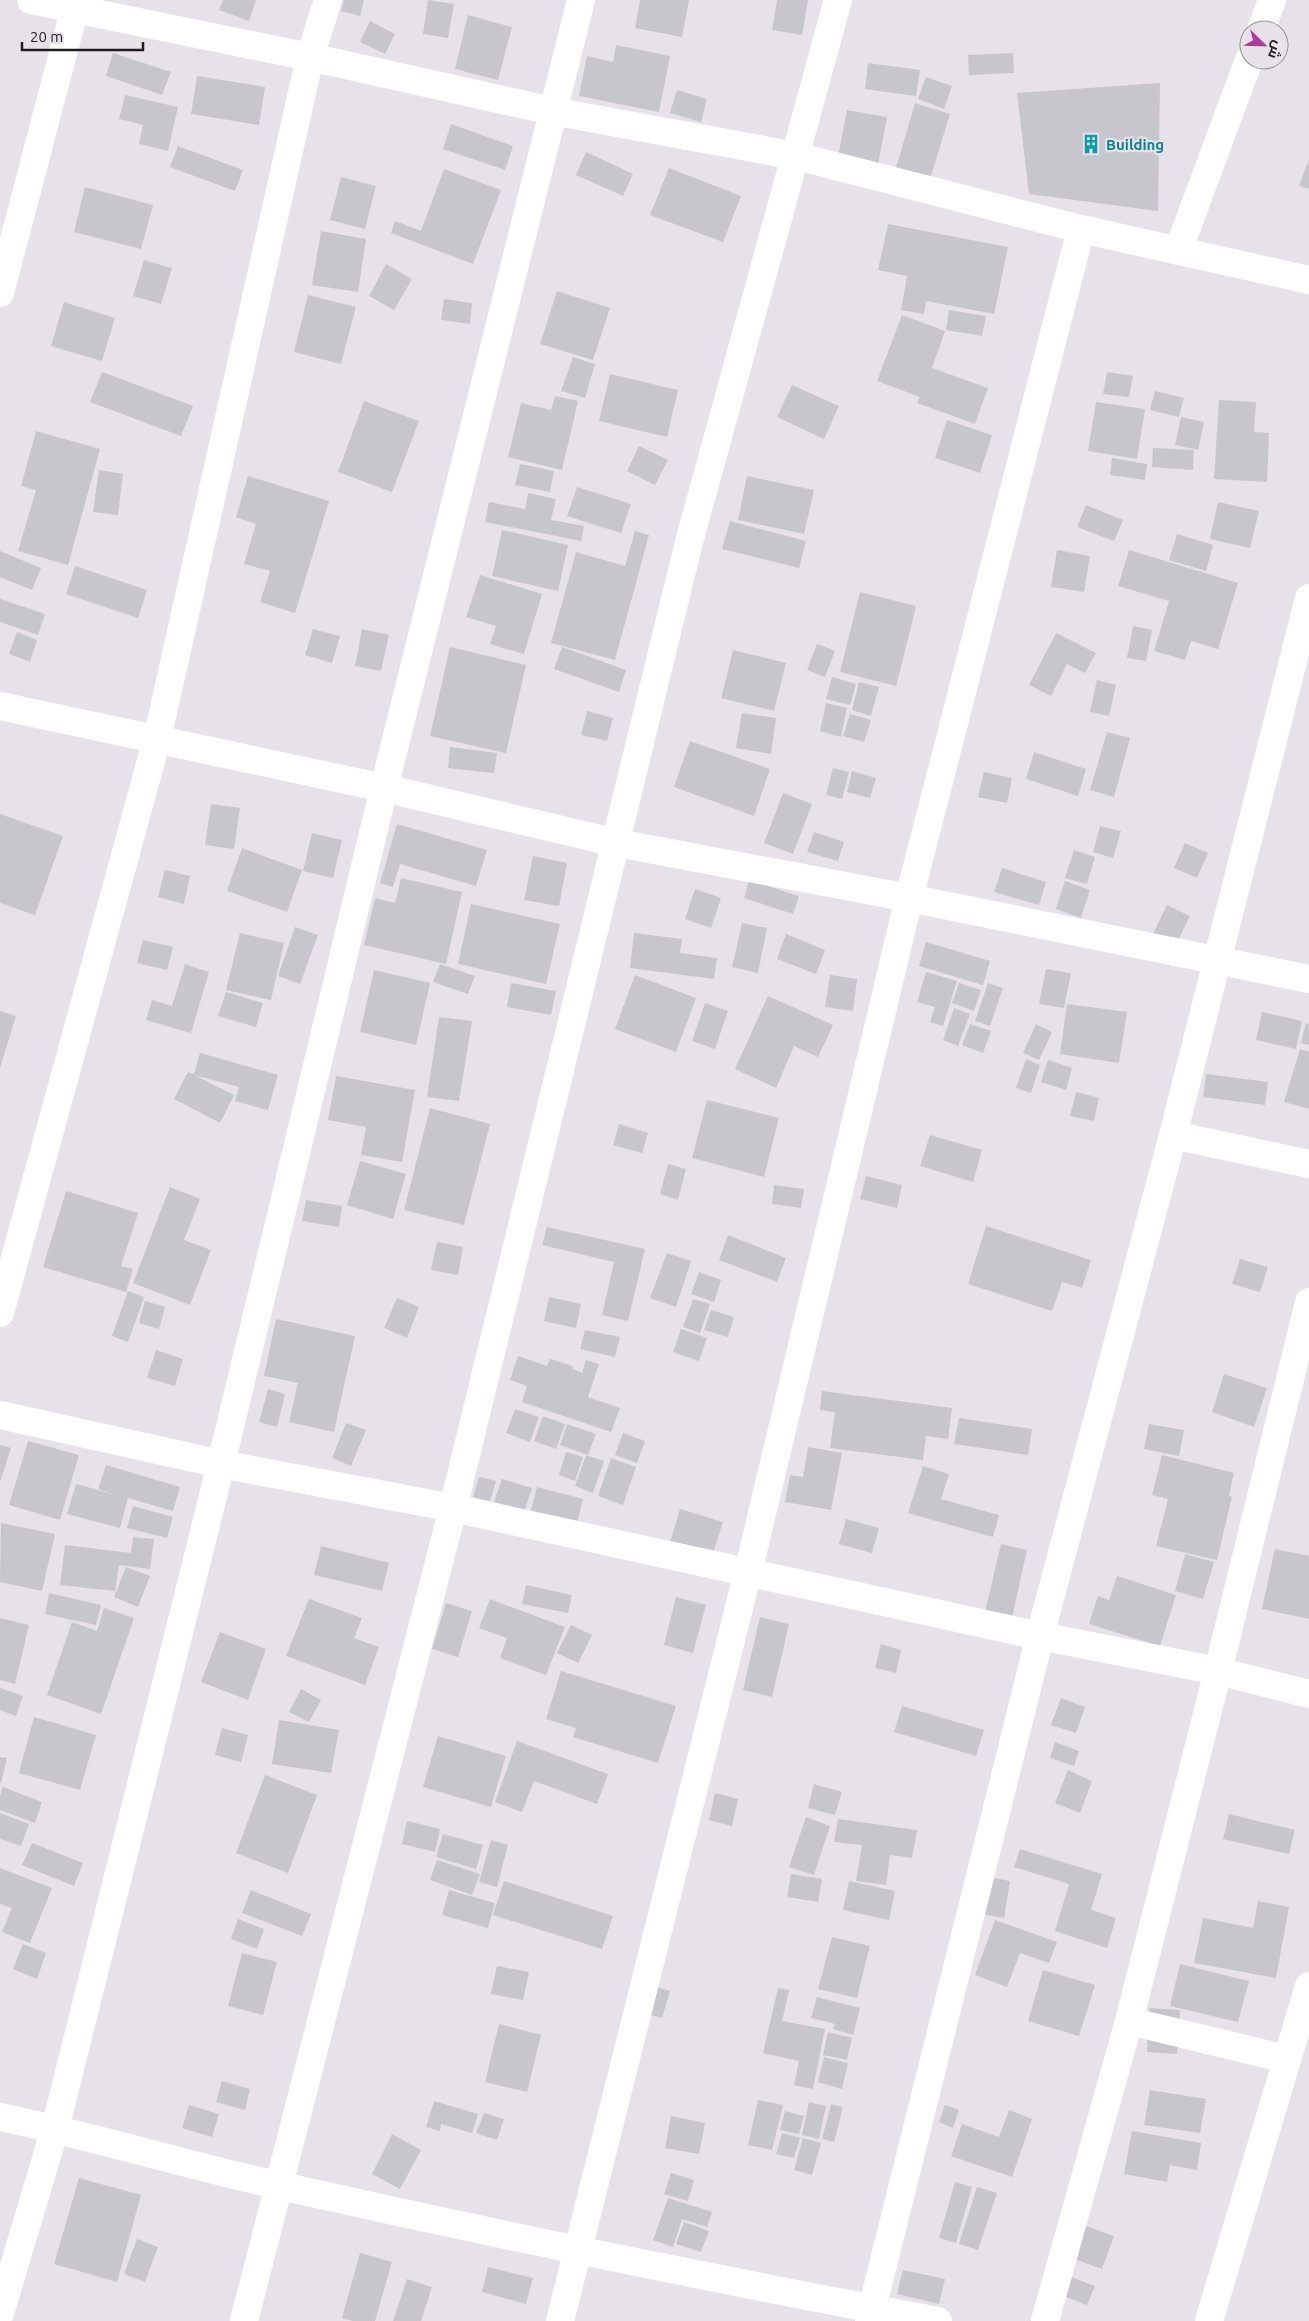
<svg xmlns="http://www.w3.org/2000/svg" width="1309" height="2321" font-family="Ubuntu,Cairo,sans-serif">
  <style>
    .building { fill: #c7c6cd }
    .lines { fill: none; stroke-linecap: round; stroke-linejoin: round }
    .street { stroke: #fff; stroke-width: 28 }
    .labels { text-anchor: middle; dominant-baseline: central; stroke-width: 4.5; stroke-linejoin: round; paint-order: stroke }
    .culture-label { font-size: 15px; font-weight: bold; fill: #0d838f; stroke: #e7e2e9; text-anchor: start }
  </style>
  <rect width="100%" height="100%" fill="#e7e2e9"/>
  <!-- building -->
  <path class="building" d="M223,0H256L249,21L219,10Z
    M344,0H364L360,16L341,11Z
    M428,0L454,4L448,38L423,34Z
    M640,0H689L682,37L635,28Z
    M777,0H808L802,35L772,30Z
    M468,15L512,27L498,80L455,69Z
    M370,21L395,34L385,54L360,42Z
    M616,45L670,56L659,112L579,96L587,56L613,62Z
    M113,53L171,72L162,95L106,76Z
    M1013,53L1014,73L969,75L968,55Z
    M868,63L920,70L916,96L865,89Z
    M197,76L265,87L259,125L191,114Z
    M926,77L952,86L944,109L918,99Z
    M1160,83L1158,211L1029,194L1017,93Z
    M677,90L707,99L701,122L670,113Z
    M125,95L178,107L168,151L139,144L143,125L119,119Z
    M915,103L950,114L930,179L896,168Z
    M847,110L887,117L878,165L838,157Z
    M451,124L513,146L505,170L443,149Z
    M178,146L243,170L235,191L170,167Z
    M586,152L633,174L623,196L576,175Z
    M1309,159V189L1299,186Z
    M669,168L741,196L723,242L650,215Z
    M444,169L501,190L473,264L391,233L395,221L421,231Z
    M341,177L376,186L365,229L330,220Z
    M85,187L153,205L141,249L74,232Z
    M888,224L1008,247L994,314L926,301L924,314L901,310L907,276L878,270Z
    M321,231L366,239L358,292L312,285Z
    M144,260L172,268L161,304L133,296Z
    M386,264L412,279L394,310L369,296Z
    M557,291L610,308L593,360L540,344Z
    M308,295L356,307L341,364L294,352Z
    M444,299L472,303L470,324L441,320Z
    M64,302L115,318L102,361L51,346Z
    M949,310L986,316L982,336L946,330Z
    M902,315L945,331L932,368L988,388L975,424L917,403L920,397L877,381Z
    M573,357L595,364L585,398L561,391Z
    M102,372L193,406L181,436L90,402Z
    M1107,372L1133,376L1129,397L1103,394Z
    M610,374L678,390L667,437L599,421Z
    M792,385L839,406L824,439L777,417Z
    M1155,391L1184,398L1179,417L1150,410Z
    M555,396L578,401L562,470L508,457L521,403L551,410Z
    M1219,400L1256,402L1254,432L1269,433L1267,482L1214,479Z
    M364,401L419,421L392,492L338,472Z
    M1096,402L1145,409L1137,459L1088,451Z
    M1181,417L1204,422L1198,450L1175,445Z
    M947,420L992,435L980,473L935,458Z
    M36,431L100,449L68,565L18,551L36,490L21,486Z
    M639,446L668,460L655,485L627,471Z
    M1153,448L1194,450L1193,470L1152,467Z
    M1112,458L1147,464L1145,480L1110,475Z
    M520,464L554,471L550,492L515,485Z
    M99,470L123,474L118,515L93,512Z
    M248,476L329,501L295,613L260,602L270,571L244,564L256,524L236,517Z
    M747,476L814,490L804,534L738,520Z
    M577,487L631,504L621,533L567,516Z
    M528,493L556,499L551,520L584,526L581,541L485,522L489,502L525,509Z
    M1218,502L1259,511L1250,548L1210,539Z
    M1086,505L1123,520L1114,541L1077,527Z
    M730,521L806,541L799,568L722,549Z
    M502,530L568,545L558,591L492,576Z
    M635,531L649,535L615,660L551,643L576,552L625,566Z
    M1177,534L1213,545L1206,571L1169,560Z
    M1057,550L1090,556L1084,592L1051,587Z
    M1129,550L1238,583L1218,649L1191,641L1185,660L1154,651L1169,601L1118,586Z
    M0,551L41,568L32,590L0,577Z
    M75,566L147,590L138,618L66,594Z
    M480,575L542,594L524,654L490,644L496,626L466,617Z
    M860,592L916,606L896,686L840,672Z
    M0,599L45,614L38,635L0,622Z
    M1133,626L1152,630L1146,661L1127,658Z
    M313,629L340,636L332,663L305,655Z
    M362,629L389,635L381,671L355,666Z
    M17,632L37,640L30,662L9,654Z
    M1056,633L1096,653L1085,673L1067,664L1051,696L1029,685Z
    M817,644L835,651L825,677L807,670Z
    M450,647L526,665L506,753L430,736Z
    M562,647L626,670L619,692L554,669Z
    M733,650L786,663L774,711L721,698Z
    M832,677L856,684L850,705L826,699Z
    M1097,680L1116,685L1109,716L1090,712Z
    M859,682L879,687L871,716L852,710Z
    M826,703L847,708L841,737L820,731Z
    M587,711L613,718L607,741L581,735Z
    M742,713L776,718L771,754L736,748Z
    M850,714L871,720L864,742L843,736Z
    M1107,732L1130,738L1114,797L1090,790Z
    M690,741L770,769L754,816L674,787Z
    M450,747L497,753L494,773L448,768Z
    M1034,752L1086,769L1078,796L1026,779Z
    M833,768L849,772L842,799L826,795Z
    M852,771L876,778L870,798L847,792Z
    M984,772L1012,778L1007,803L978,797Z
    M783,793L812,804L793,854L764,843Z
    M211,804L240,808L234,849L205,845Z
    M0,814L63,836L35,915L0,903Z
    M397,824L487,850L476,886L400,864L393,887L380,883Z
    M1100,826L1121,831L1113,858L1093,852Z
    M814,832L844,842L838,861L807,852Z
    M312,833L342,840L333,878L303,871Z
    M1185,843L1208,853L1197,878L1174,868Z
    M242,848L302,870L287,912L227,891Z
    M1074,850L1095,857L1087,884L1065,878Z
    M533,856L567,863L559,906L524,900Z
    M1002,868L1046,882L1039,905L994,892Z
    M165,870L190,876L184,904L158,897Z
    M401,878L462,892L446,964L364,945L375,898L395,903Z
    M749,880L799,896L793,914L744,898Z
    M1065,881L1090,890L1081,918L1056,909Z
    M695,889L721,898L711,928L685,919Z
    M471,904L560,924L546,984L458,964Z
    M1167,905L1190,916L1175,947L1152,936Z
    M742,923L767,928L758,973L732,967Z
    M295,927L318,935L300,984L278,976Z
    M240,933L284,943L271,1000L226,990Z
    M634,933L682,939L680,953L717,958L714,979L630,968Z
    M786,934L825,950L816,974L777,959Z
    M143,940L173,947L167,970L137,963Z
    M926,942L990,961L983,985L919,966Z
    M185,964L209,972L191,1033L146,1020L152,1000L172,1006Z
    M440,964L475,976L468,994L433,982Z
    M1046,969L1071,973L1064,1008L1039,1004Z
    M374,970L430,983L416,1045L360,1032Z
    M926,972L957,981L943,1026L930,1022L935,1007L917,1002Z
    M635,975L696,998L676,1052L615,1029Z
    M830,975L857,979L853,1011L825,1007Z
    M511,983L556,991L551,1015L507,1007Z
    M959,983L981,990L974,1011L952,1003Z
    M988,983L1003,988L990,1026L975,1021Z
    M226,992L263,1003L256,1027L218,1016Z
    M768,996L833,1025L818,1057L794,1046L776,1088L735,1069Z
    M705,1003L728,1011L715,1049L692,1041Z
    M1067,1004L1127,1012L1119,1063L1060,1054Z
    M954,1008L970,1014L958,1046L943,1040Z
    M0,1011L16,1016L0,1068Z
    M1262,1012L1302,1021L1296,1049L1256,1040Z
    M439,1017L472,1021L459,1101L427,1097Z
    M1306,1023L1309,1024V1045L1301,1043Z
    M970,1024L991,1031L983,1053L962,1045Z
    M1036,1024L1052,1032L1039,1060L1023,1053Z
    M1300,1049L1309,1052V1109L1284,1102Z
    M200,1053L278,1075L268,1110L235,1101L239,1087L194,1075L234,1095L220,1123L174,1099L188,1072L194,1074Z
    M1026,1059L1040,1065L1031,1093L1016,1088Z
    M1048,1060L1072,1068L1066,1090L1041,1082Z
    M1206,1074L1268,1082L1265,1105L1203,1097Z
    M336,1076L415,1090L402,1162L361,1155L366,1127L328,1120Z
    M1076,1092L1099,1098L1094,1121L1070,1116Z
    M707,1100L779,1118L764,1177L692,1158Z
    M430,1108L490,1124L464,1225L404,1210Z
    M619,1124L648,1133L642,1153L613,1145Z
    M930,1135L982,1150L973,1182L920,1166Z
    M360,1161L406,1174L393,1219L347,1205Z
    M668,1164L686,1169L678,1200L660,1194Z
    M866,1176L902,1185L897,1208L860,1199Z
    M774,1185L804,1189L801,1208L772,1204Z
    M170,1187L200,1199L184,1240L211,1250L190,1305L133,1283Z
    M66,1191L138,1213L121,1266L133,1269L126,1292L43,1267Z
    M306,1200L342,1206L339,1227L302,1221Z
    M986,1226L1091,1260L1082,1288L1062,1282L1052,1311L968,1284Z
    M547,1227L645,1249L628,1321L602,1315L614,1262L542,1245Z
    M728,1235L786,1258L777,1282L719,1260Z
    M437,1242L463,1247L458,1275L431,1270Z
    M667,1253L691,1261L676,1307L650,1298Z
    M1240,1259L1268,1267L1260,1292L1232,1284Z
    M699,1272L721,1280L714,1302L691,1294Z
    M128,1291L144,1297L128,1342L112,1336Z
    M549,1297L581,1304L576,1328L544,1321Z
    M397,1298L419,1307L407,1338L384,1328Z
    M693,1299L710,1304L700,1333L683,1327Z
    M145,1301L165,1307L159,1329L139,1323Z
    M711,1310L734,1317L728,1337L704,1330Z
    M276,1319L355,1336L334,1432L289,1422L298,1383L264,1376Z
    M681,1329L707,1338L699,1361L673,1352Z
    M585,1330L620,1337L615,1357L580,1349Z
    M156,1350L183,1359L175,1386L147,1378Z
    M518,1356L547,1366L550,1359L573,1366L572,1369L582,1373L586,1360L599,1364L588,1397L620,1408L611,1432L522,1402L527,1386L510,1380Z
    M1224,1374L1267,1388L1254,1427L1212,1412Z
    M268,1389L285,1394L277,1427L259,1422Z
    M822,1391L952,1408L948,1439L926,1436L923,1460L830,1448L835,1412L820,1410Z
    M515,1409L539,1417L530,1442L506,1433Z
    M543,1416L565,1424L556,1449L534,1441Z
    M959,1418L1032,1429L1028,1455L954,1444Z
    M346,1423L366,1430L351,1466L332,1458Z
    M567,1424L596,1434L588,1455L560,1445Z
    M1149,1424L1184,1430L1179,1456L1144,1449Z
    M623,1433L645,1441L637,1463L615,1455Z
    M28,1441L79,1455L60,1520L9,1505Z
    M0,1445L11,1448L0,1482Z
    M808,1447L842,1453L831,1510L785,1502L790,1475L803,1477Z
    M566,1452L583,1457L575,1481L559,1475Z
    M586,1455L604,1461L593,1493L575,1486Z
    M1162,1455L1234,1473L1229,1496L1232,1497L1217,1560L1156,1546L1168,1499L1152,1495Z
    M611,1458L636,1467L623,1505L598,1496Z
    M106,1465L180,1487L173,1511L128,1498L120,1528L67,1514L76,1484L120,1496L98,1489Z
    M923,1466L949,1474L941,1499L999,1515L993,1537L908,1513Z
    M479,1477L496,1481L490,1501L473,1497Z
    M502,1479L532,1488L524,1512L494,1502Z
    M537,1487L583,1499L576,1526L530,1514Z
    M133,1506L173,1517L167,1538L127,1528Z
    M680,1509L723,1522L711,1559L669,1546Z
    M846,1519L879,1528L872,1553L839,1544Z
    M1,1523L55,1534L42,1591L0,1582Z
    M133,1537L154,1539L150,1569L119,1565L115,1591L60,1585L65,1545L131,1553Z
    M1001,1544L1027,1550L1012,1618L985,1612Z
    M321,1546L389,1563L382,1591L314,1575Z
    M1275,1549L1309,1556V1619L1262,1609Z
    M1185,1554L1214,1562L1203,1599L1175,1591Z
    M126,1567L150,1576L138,1607L114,1597Z
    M1117,1576L1176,1595L1160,1646L1089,1624L1098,1596L1109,1600Z
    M526,1585L572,1595L568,1613L522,1604Z
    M49,1593L101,1605L96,1625L45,1614Z
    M676,1597L706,1605L693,1653L664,1645Z
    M309,1599L362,1618L354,1638L379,1647L365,1685L286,1656Z
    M490,1599L565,1627L546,1675L500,1658L507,1638L479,1628Z
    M446,1603L472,1611L458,1657L432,1649Z
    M104,1608L134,1618L101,1714L47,1695L72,1622L97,1631Z
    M760,1617L789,1624L772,1697L743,1690Z
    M0,1618L29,1625L15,1684L0,1680Z
    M571,1625L592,1635L578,1663L557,1653Z
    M220,1632L266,1649L248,1700L201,1682Z
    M881,1644L901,1650L896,1673L875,1668Z
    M561,1671L676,1706L658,1763L573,1737L576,1728L546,1719Z
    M0,1688L23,1696L16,1716L0,1710Z
    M301,1689L321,1700L309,1722L289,1712Z
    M1061,1698L1085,1707L1076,1733L1051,1725Z
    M902,1706L984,1730L976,1756L894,1732Z
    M34,1717L96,1735L80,1790L19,1773Z
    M279,1720L339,1730L331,1773L272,1764Z
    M222,1728L248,1735L241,1762L215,1755Z
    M438,1736L506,1756L491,1807L423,1787Z
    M517,1741L608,1774L597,1804L534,1781L522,1812L495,1802Z
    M1055,1742L1079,1751L1074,1766L1050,1758Z
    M0,1757L7,1758L1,1783H0Z
    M1068,1770L1092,1781L1080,1813L1055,1803Z
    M265,1775L317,1795L288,1873L236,1853Z
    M814,1784L842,1792L835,1815L808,1808Z
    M3,1787L42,1802L35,1823L0,1810V1796Z
    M715,1793L738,1799L732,1826L709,1820Z
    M0,1813L29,1824L21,1846L0,1839Z
    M1229,1814L1295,1830L1289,1854L1223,1839Z
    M806,1817L830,1826L814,1875L789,1867Z
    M838,1819L917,1830L912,1858L890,1855L886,1885L856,1881L862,1845L834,1842Z
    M407,1821L440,1829L435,1852L402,1844Z
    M443,1834L483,1845L476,1869L436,1857Z
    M491,1840L508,1845L497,1887L479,1882Z
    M32,1843L83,1863L74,1886L22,1865Z
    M1020,1849L1102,1874L1091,1910L1116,1918L1107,1948L1055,1931L1069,1884L1014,1867Z
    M437,1860L480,1874L472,1895L430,1880Z
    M0,1868L52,1888L30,1943L2,1932L12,1908L0,1904Z
    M791,1874L822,1879L818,1902L787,1897Z
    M988,1877L1010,1881L1004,1918L982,1914Z
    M504,1881L613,1916L602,1949L493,1915Z
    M849,1881L895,1891L889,1920L843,1910Z
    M251,1890L311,1914L302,1936L242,1913Z
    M449,1890L495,1903L488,1928L442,1915Z
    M1258,1901L1289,1907L1276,1978L1194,1963L1203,1918L1253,1928Z
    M238,1919L264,1929L257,1949L231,1939Z
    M995,1920L1057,1942L1049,1963L1020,1953L1007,1987L975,1975Z
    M832,1937L870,1946L857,1998L818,1989Z
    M23,1944L46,1953L37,1979L13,1969Z
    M242,1953L277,1962L263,2015L228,2006Z
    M1180,1964L1249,1981L1238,2022L1170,2006Z
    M497,1966L529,1972L523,2000L491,1994Z
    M1043,1970L1095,1985L1079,2036L1028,2021Z
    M652,1986L670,1991L662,2018L644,2013Z
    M778,1988L789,1990L782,2021L825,2029L813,2089L794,2085L799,2061L763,2053Z
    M817,1997L860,2008L853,2035L833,2029L835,2024L811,2018Z
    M1149,2008L1180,2010L1177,2054L1147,2052Z
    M499,2024L541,2035L527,2092L485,2082Z
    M828,2032L852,2038L847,2060L823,2055Z
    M824,2057L848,2063L842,2089L818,2082Z
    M222,2081L250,2089L245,2110L216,2102Z
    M1150,2090L1206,2099L1200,2133L1144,2125Z
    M758,2100L783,2105L772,2150L748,2145Z
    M434,2101L478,2114L472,2133L441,2124L440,2131L426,2127Z
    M809,2102L826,2106L819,2139L802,2135Z
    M831,2104L843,2107L834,2142L822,2139Z
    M189,2105L219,2114L212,2137L182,2128Z
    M945,2105L959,2110L953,2128L939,2122Z
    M1009,2110L1032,2119L1012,2177L951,2156L962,2124L999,2137Z
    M785,2111L804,2116L799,2134L780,2130Z
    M484,2113L504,2119L497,2140L476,2133Z
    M671,2116L705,2123L699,2154L665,2148Z
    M1132,2131L1201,2143L1197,2170L1170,2165L1167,2182L1124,2174Z
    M782,2133L800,2138L794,2158L776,2154Z
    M392,2134L421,2150L400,2189L372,2174Z
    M803,2138L821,2143L812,2175L794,2170Z
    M671,2173L694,2180L688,2201L664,2194Z
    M79,2178L141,2195L117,2282L54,2264Z
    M955,2182L972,2187L956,2243L939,2238Z
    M977,2187L997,2193L978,2250L959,2244Z
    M668,2198L712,2212L707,2227L682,2219L673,2247L653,2240Z
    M684,2222L709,2231L701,2252L676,2244Z
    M1086,2226L1114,2236L1102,2269L1074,2259Z
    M137,2239L158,2247L145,2282L124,2274Z
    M360,2253L392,2262L375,2321H353L342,2318Z
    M488,2267L533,2278L526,2304L482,2292Z
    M903,2270L945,2279L939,2304L897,2294Z
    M1069,2276L1095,2286L1087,2305L1061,2295Z
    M407,2279L432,2287L421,2321H393Z"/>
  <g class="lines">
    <!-- street -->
    <path class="street" d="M31,0L310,57L552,111L796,156L1081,229L1309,280
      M1261,30L1272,0
      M1178,251L1249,60
      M0,293L77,0
      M0,706L384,788L617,843L909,898L1309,979
      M1173,1135L1309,1164
      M0,1313L157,739L310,57L328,0
      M0,1415L221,1464L453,1508L1040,1636L1218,1671L1309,1694
      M1129,2021L1286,2059
      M0,2117C95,2137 187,2165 281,2186C499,2235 719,2280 938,2321
      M0,2313L55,2129L221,1464L384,788L581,0
      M244,2321L453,1508L689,542L838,0
      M560,2321L748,1572L909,898L1081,229
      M869,2321L1040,1636L1173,1135L1309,598
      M1045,2321L1129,2021L1218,1671L1309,1302
      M1209,2321L1309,1986"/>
  </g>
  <!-- icons -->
  <defs>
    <symbol id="building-bare" viewBox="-9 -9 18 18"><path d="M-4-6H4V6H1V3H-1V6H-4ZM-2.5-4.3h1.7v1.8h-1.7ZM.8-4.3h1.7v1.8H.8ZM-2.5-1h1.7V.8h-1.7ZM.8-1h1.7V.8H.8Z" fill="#0f9aa8" stroke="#e7e2e9" stroke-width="2.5" paint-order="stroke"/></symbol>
  </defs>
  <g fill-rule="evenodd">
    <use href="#building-bare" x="1077" y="130" width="28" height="28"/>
  </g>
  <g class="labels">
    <!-- culture labels -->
    <g class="culture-label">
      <text x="1106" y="144">Building</text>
    </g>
  </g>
  <!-- north arrow -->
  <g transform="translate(1264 45) rotate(113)"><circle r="24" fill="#e7e2e9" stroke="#979398"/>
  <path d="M0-4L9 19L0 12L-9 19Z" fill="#ab3c99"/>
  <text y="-8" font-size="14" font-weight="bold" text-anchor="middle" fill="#1e1c1f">ش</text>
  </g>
  <!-- scale -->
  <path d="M22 42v8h121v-8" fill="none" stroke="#1e1c1f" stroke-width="2.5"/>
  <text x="30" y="42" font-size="15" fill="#1e1c1f" stroke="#e7e2e9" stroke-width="4" paint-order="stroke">20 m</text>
</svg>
